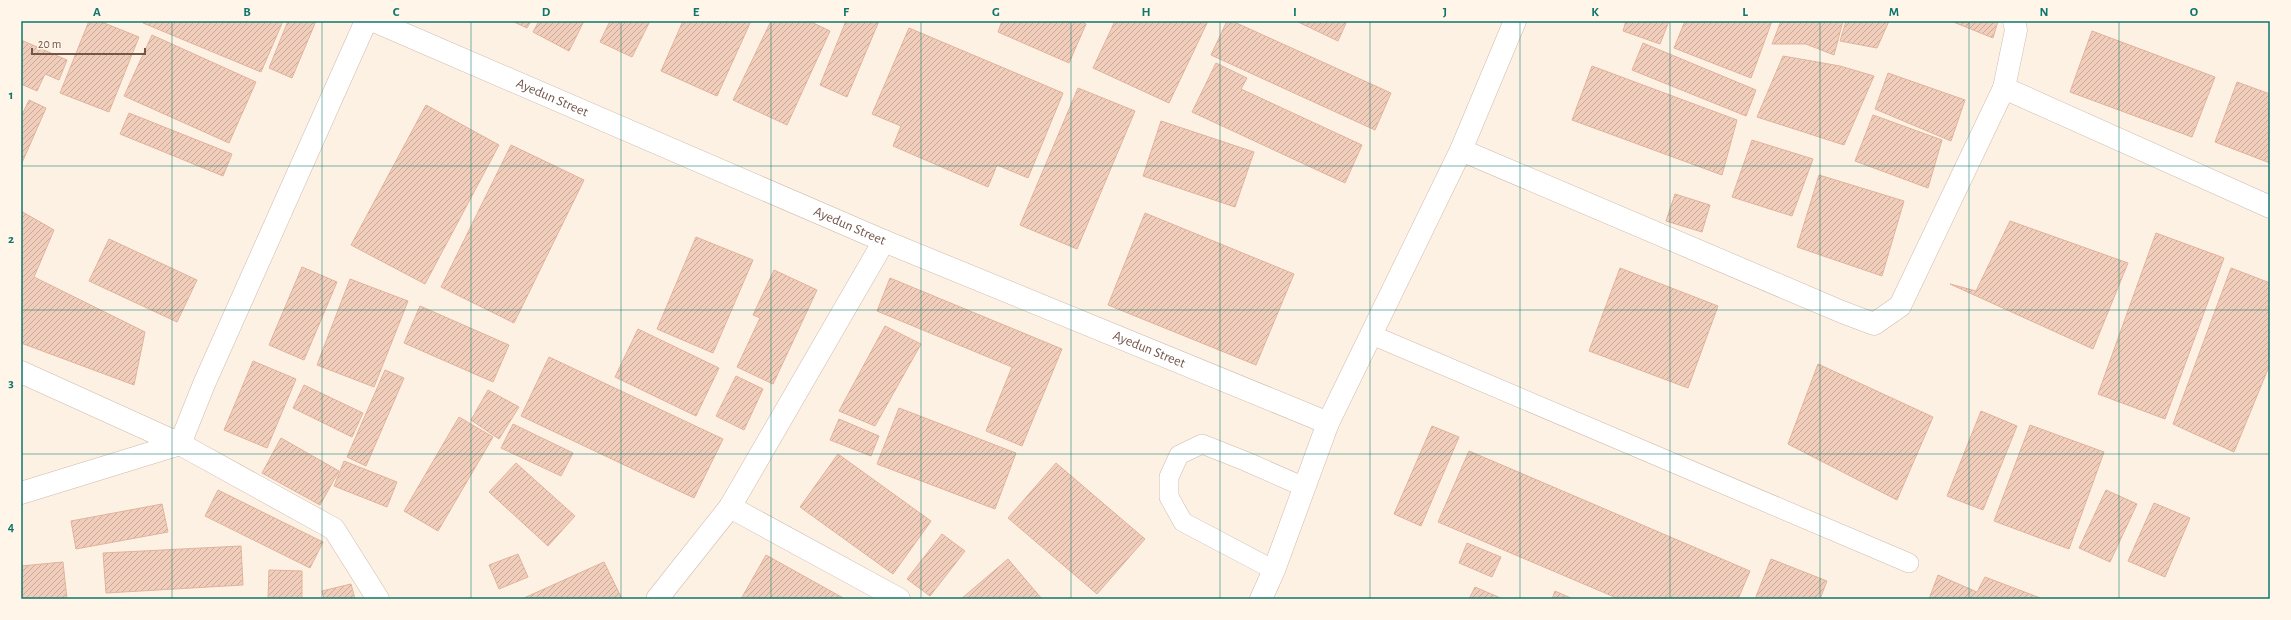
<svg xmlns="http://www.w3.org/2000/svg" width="2291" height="620" font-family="'Alegreya Sans',sans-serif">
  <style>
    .building { fill: url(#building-hatch); stroke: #e3b39c }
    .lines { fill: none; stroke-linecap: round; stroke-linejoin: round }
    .lane-casing { stroke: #cfbaad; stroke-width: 20 }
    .street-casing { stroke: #cfbaad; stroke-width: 23 }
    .secondary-casing { stroke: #d2baaa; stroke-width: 23 }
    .lane { stroke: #fff; stroke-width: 19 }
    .street { stroke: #fff; stroke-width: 22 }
    .secondary { stroke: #fff; stroke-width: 22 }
    .grid { fill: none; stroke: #0f766e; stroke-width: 1; stroke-opacity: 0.55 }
    .labels { text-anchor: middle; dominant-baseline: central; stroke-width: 3; stroke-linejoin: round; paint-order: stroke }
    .street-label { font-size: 14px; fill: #73564a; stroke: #fff5e9 }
    .neatline { fill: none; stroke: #0f766e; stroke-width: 1.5 }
    .grid-label { font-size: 13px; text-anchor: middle; font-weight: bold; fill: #0f766e }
  </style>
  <defs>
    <pattern id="building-hatch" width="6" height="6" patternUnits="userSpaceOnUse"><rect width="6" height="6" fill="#f1cebb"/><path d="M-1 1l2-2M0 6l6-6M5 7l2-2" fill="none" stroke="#c8aa9a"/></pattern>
  </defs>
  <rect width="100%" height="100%" fill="#fcf1e3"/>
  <!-- building -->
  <path class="building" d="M89,21H99L139,37L109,112L60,93Z
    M144,21H283L261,72L143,23Z
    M288,21H316L292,78L269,68Z
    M512,21H531L527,28Z
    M539,21H584L569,51L533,32Z
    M610,21H650L632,57L600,42Z
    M683,21H751L717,96L661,71Z
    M771,21H809L830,31L787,125L733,100Z
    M846,21H879L847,97L820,85Z
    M1002,21H1080L1086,24L1069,63L998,32Z
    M1115,21H1208L1169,103L1093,68Z
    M1227,21H1232L1391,93L1375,130L1211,55Z
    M1296,21H1347L1338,41Z
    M1626,21H1669L1660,44L1623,31Z
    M1685,21H1772L1751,78L1674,48Z
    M1781,21H1843L1834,55L1806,44H1772Z
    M1846,21H1889L1877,48L1840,41Z
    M1951,21H1998L1993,38Z
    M909,28L1063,93L1028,178L997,165L988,187L893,146L901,126L872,114Z
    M2092,31L2215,77L2192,137L2070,92Z
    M152,35L256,82L229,143L124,96Z
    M21,40L67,60L59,80L45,74L37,91L21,84Z
    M1643,43L1756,90L1746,116L1632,70Z
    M1783,56L1840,66L1874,76L1844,145L1757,117Z
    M1216,63L1247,78L1241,89L1362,145L1345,183L1192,112Z
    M1592,66L1737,120L1722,175L1572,120Z
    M1888,73L1965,100L1951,141L1875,109Z
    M2237,82L2270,94V163L2215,142Z
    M1078,88L1135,111L1077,249L1020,225Z
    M29,100L46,108L21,165V117Z
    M426,105L499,145L425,284L351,245Z
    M129,113L232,154L223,176L120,134Z
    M1873,115L1942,140L1928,188L1855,161Z
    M1161,121L1254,152L1235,207L1143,176Z
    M1752,140L1813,159L1792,216L1732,197Z
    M511,145L584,180L514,323L441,287Z
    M1819,175L1904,201L1882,276L1797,247Z
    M1675,194L1710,205L1702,232L1666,221Z
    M21,211L54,230L34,277L145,332L134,385L21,343Z
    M1145,213L1294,274L1256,365L1108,305Z
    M2010,221L2128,263L2093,349L1950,284L1976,291Z
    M2156,233L2224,258L2165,419L2098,394Z
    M696,237L753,260L713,353L657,329Z
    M109,239L197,280L177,322L89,281Z
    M302,267L337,282L304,360L269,345Z
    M1620,268L1718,306L1688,388L1589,351Z
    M2231,268L2270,283V364L2234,452L2173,424Z
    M774,270L817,290L773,384L737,367L760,318L753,315Z
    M890,278L1062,349L1022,446L986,431L1012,367L877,311Z
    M350,279L408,301L374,387L317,365Z
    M420,306L509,345L493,382L404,343Z
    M885,326L921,344L875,426L839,411Z
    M638,329L719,368L696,416L615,377Z
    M549,357L723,439L694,498L521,416Z
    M253,361L296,379L267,448L224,430Z
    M1818,364L1933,417L1897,500L1788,444Z
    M385,370L404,378L366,466L347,457Z
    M736,376L763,389L744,430L716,416Z
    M304,385L363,413L352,437L293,408Z
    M488,390L519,407L499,439L471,420Z
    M899,408L1016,453L995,509L877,464Z
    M1981,411L2017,426L1983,510L1947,496Z
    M459,417L493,437L438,531L404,511Z
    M839,419L879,436L871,456L830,440Z
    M513,424L573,453L561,476L501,448Z
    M2030,425L2104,452L2069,549L1994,521Z
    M1432,426L1459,437L1421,526L1394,514Z
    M281,438L339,471L320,505L262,473Z
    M1469,451L1750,571L1738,599H1619L1438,522Z
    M838,454L931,521L893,574L800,507Z
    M344,461L397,482L387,507L334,486Z
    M516,463L575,516L548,546L489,492Z
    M1056,463L1145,539L1097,594L1008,518Z
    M218,490L323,542L310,568L205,516Z
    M2106,490L2137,504L2110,562L2079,548Z
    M2154,503L2190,518L2165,577L2128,561Z
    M162,504L168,532L76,549L71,521Z
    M942,534L965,551L930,596L907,579Z
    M1467,543L1501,557L1492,577L1459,563Z
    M241,546L243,585L106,593L103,553Z
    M518,554L528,577L499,589L489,565Z
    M766,555L845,599H741Z
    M1008,559L1042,599H961Z
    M1771,559L1827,581L1820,599H1755Z
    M63,562L67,599H21V566Z
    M604,562L622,599L524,598Z
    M269,570L302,571V599H268Z
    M1938,575L1977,592L1985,577L2043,599H1929Z
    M351,584L355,599H324L322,591Z
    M1475,587L1503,599H1469Z
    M1555,591L1573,599H1552Z"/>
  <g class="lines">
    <defs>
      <path id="lane" d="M1372,335L1909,563
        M1274,570L1183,522L1169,497V477L1179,455L1202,444L1245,461L1304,487"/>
      <g id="street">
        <path id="s1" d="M374,21L884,241L1328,423"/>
        <path d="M2014,21L2016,30L2004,88L2270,207"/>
        <path d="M1461,150L1842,312L1874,324L1900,306L2004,88"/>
        <path d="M21,372L180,444L334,529L378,599"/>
        <path d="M21,493L180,444L204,384L366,21"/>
        <path d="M730,507L899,599"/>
        <path d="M657,599L730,507L884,241"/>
      </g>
      <path id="secondary" d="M1261,599L1274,570L1328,423L1461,150L1515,21"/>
    </defs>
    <!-- lane casing -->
    <use href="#lane" class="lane-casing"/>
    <!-- street casing -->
    <use href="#street" class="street-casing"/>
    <!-- secondary casing -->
    <use href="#secondary" class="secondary-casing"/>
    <!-- lane -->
    <use href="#lane" class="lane"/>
    <!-- street -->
    <use href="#street" class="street"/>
    <!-- secondary -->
    <use href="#secondary" class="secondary"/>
  </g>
  <!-- grid -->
  <path class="grid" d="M172,21V599M322,21V599M471,21V599M621,21V599M771,21V599M921,21V599M1071,21V599M1220,21V599M1370,21V599M1520,21V599M1670,21V599M1820,21V599M1969,21V599M2119,21V599M21,166H2270M21,310H2270M21,454H2270"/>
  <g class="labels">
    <!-- street labels -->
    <g class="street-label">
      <text stroke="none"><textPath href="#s1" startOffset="194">Ayedun Street</textPath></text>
      <text stroke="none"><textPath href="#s1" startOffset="518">Ayedun Street</textPath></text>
      <text stroke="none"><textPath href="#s1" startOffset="842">Ayedun Street</textPath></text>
    </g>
  </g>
  <!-- border -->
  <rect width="2291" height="620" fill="none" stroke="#fff5e9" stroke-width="44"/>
  <!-- scale -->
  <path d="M32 48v6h113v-6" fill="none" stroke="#73564a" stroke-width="2"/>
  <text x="38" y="48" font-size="12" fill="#73564a" stroke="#fff5e9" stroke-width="3" paint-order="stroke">20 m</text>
  <rect x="22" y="22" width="2247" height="576" class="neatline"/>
  <g class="grid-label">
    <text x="97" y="16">A</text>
    <text x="247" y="16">B</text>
    <text x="396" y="16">C</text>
    <text x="546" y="16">D</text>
    <text x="696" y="16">E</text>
    <text x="846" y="16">F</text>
    <text x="996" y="16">G</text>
    <text x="1146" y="16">H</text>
    <text x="1295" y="16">I</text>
    <text x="1445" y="16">J</text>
    <text x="1595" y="16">K</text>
    <text x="1745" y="16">L</text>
    <text x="1894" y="16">M</text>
    <text x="2044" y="16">N</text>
    <text x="2194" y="16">O</text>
    <text x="11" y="99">1</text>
    <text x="11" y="243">2</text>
    <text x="11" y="387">3</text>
    <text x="11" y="531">4</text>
  </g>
</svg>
